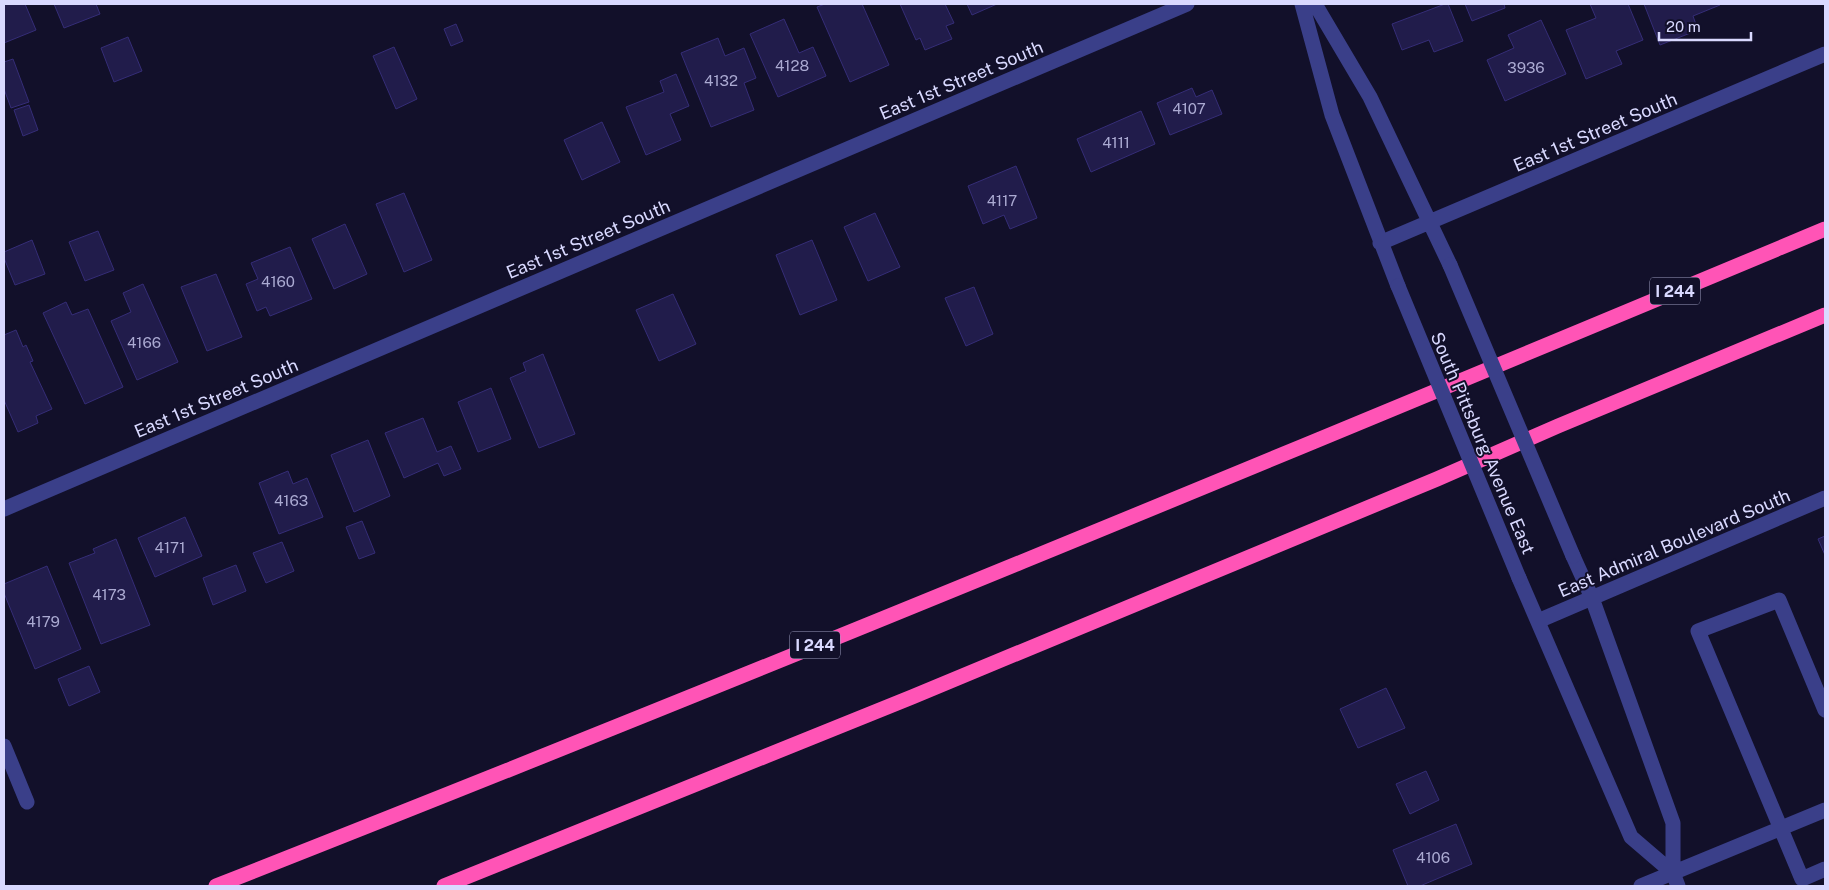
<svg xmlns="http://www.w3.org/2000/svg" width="1829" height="890" font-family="'Public Sans',sans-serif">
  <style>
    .building { fill: #211c4b; stroke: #352d77 }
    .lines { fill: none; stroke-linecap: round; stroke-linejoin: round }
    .minor { stroke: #3a3f89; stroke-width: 15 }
    .highway { stroke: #ff54b6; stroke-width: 15 }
    .minor-bridge { stroke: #3a3f89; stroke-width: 15 }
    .labels { text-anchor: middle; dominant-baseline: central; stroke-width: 4; stroke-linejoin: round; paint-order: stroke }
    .number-label { font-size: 15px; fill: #abaad2 }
    .shield { fill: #12102a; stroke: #9d9dbf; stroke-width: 1 }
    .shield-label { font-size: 16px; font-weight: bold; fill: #d9d9ff }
    .street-label { font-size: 18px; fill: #d9d9ff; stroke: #12102a }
  </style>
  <rect width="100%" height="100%" fill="#12102a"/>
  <!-- building -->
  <path class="building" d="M4,4H25L36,30L4,43Z
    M54,4H96L100,14L64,28Z
    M825,4H862L889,65L850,82L817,7Z
    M900,4H945L954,23L946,26L952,39L925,50L920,38L916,40Z
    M967,4H997L972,15Z
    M1445,4H1448L1463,41L1434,52L1429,40L1402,50L1392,24Z
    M1465,4H1504L1505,8L1472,21Z
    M1590,4H1628L1643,40L1616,51L1622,64L1586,79L1566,30L1596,18Z
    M1644,4H1719L1720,5L1693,16L1698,30L1660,45Z
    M784,19L799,53L813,47L826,76L778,97L750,34Z
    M1541,20L1566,74L1505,101L1487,60L1514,48L1508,35Z
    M456,24L463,41L451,46L444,29Z
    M128,37L142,71L114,82L101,48Z
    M718,38L725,56L744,48L756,78L744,83L754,110L711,127L681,53Z
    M394,47L417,99L396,109L373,56Z
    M13,59L29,102L11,108L4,89V62Z
    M676,74L689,106L670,114L681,140L646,155L626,107L664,92L660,81Z
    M1192,88L1196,97L1212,90L1222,114L1170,135L1157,103Z
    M29,105L38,130L23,136L14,110Z
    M1141,111L1155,144L1091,172L1077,139Z
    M602,122L620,162L582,180L564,140Z
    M1016,166L1037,218L1010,229L1004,215L983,224L968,186Z
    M404,193L432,260L404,272L376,204Z
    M875,213L900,267L868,281L844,227Z
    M345,224L367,274L334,289L312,239Z
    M98,231L114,270L85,281L69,242Z
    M32,240L45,274L15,285L4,258V252Z
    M812,240L837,300L800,315L776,255Z
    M290,247L312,299L270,316L266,307L257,311L246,284L258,279L251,263Z
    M216,274L242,337L207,351L181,287Z
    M143,284L178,362L137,380L111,321L131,312L123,293Z
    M974,287L993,334L966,346L945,298Z
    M673,294L696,344L659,361L636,310Z
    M66,302L72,315L88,309L123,387L85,404L43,313Z
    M16,330L23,347L26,345L33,361L30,362L52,409L36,416L38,423L18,432L4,400V335Z
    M543,354L575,434L539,448L510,378L526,371L523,363Z
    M491,388L511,439L478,452L458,402Z
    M423,418L437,452L451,446L461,469L444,476L438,463L404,478L385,433Z
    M368,440L390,496L354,512L331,455Z
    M288,471L293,484L307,478L323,517L279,534L259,483Z
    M185,517L202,556L155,577L138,538Z
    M362,521L375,553L359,559L346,527Z
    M1825,536V555L1818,539Z
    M116,539L150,625L101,644L69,563L95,553L93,549Z
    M282,542L294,571L266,583L253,553Z
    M236,565L246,591L213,605L203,578Z
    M47,566L81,649L35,669L4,593V584Z
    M89,666L100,692L69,706L58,679Z
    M1386,688L1405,728L1358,748L1340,709Z
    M1426,771L1439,800L1410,814L1396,784Z
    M1456,824L1472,864L1420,886H1408L1393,850Z"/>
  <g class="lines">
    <!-- minor -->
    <path class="minor" d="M1302,4L1332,115L1398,286
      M1315,4L1370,97L1450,265
      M1380,243L1825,54
      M4,509L1187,4
      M1573,556L1592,598L1673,823V873L1678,886
      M1519,578L1631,837L1673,873
      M1538,621L1825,498
      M1825,710L1779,600L1698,631L1802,879L1825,869
      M4,746L27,802
      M1641,886L1825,810"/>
    <!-- highway -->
    <path class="highway" d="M216,886C755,674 1291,452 1825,229
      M444,886L912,697L1437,479L1558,426L1825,315"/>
    <!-- minor-bridge -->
    <path class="minor-bridge" d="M1450,265L1573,556
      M1398,286L1519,578"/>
  </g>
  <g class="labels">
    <!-- number labels -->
    <g class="number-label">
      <text x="792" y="65">4128</text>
      <text x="1526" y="67">3936</text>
      <text x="721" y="80">4132</text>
      <text x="1189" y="108">4107</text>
      <text x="1116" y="142">4111</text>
      <text x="1002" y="200">4117</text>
      <text x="278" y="281">4160</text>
      <text x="144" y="342">4166</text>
      <text x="291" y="500">4163</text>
      <text x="170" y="547">4171</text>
      <text x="109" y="594">4173</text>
      <text x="43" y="621">4179</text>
      <text x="1433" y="857">4106</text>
    </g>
    <!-- shield labels -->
    <g class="shield">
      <rect x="1650" y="277.5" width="50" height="27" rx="4"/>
      <rect x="790" y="631.5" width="50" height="27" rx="4"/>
    </g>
    <g class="shield-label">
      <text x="1675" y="291">I 244</text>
      <text x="815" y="645">I 244</text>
    </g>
    <!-- street labels -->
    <g class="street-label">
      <text transform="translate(961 80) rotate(-23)">East 1st Street South</text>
      <text transform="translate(1595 132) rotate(-23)">East 1st Street South</text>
      <text transform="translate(588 239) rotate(-23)">East 1st Street South</text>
      <text transform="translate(216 398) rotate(-23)">East 1st Street South</text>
      <text transform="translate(1483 443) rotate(67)">South Pittsburg Avenue East</text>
      <text transform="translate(1674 543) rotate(-23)">East Admiral Boulevard South</text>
    </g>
  </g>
  <!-- border -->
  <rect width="1829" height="890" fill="none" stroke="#d9d9ff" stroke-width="10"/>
  <!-- scale -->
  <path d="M1659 32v8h92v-8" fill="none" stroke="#d9d9ff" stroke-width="2.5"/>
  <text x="1666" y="32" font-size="15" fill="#d9d9ff" stroke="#12102a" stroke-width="4" paint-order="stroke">20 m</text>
</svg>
